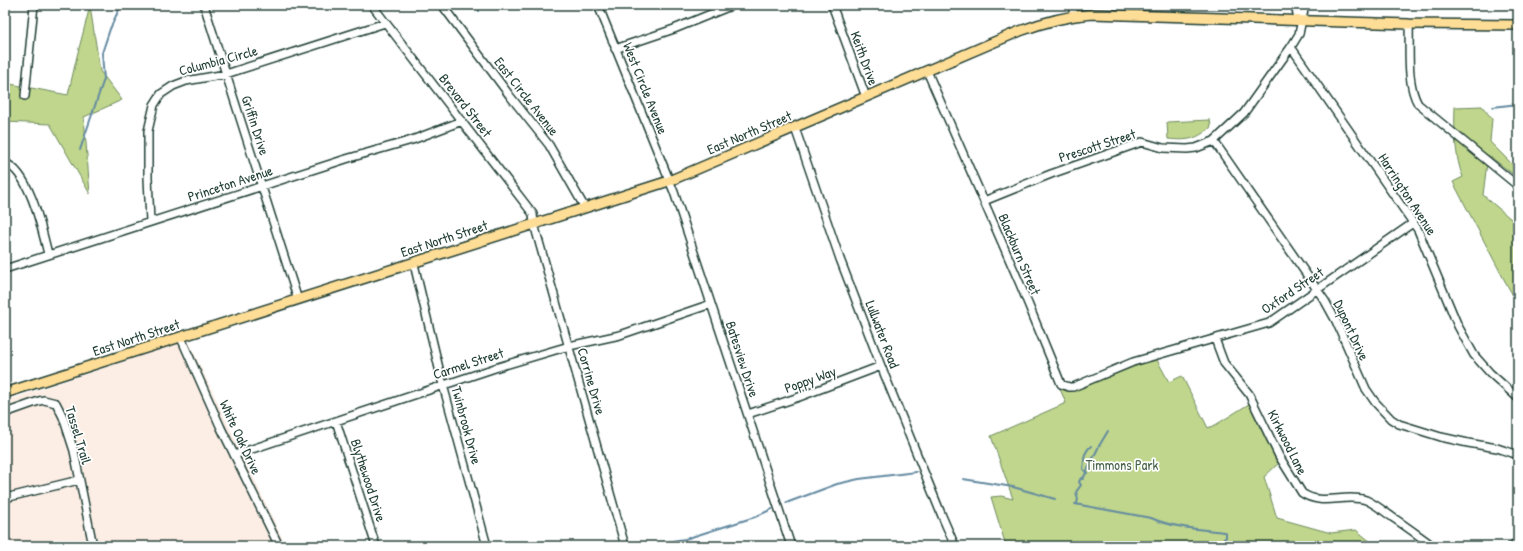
<svg xmlns="http://www.w3.org/2000/svg" width="1523" height="551" font-family="'Patrick Hand',sans-serif">
  <style>
    .built { fill: #fdeee5 }
    .green { fill: #bfd68c; stroke: #6f8a60 }
    .lines { fill: none; stroke-linecap: round; stroke-linejoin: round }
    .stream { stroke: #638aa1; stroke-width: 2 }
    .minor-casing { stroke: #1f3d34; stroke-width: 10 }
    .major-casing { stroke: #1f3d34; stroke-width: 12 }
    .minor { stroke: #fff; stroke-width: 7 }
    .major { stroke: #fedd96; stroke-width: 9 }
    .labels { text-anchor: middle; dominant-baseline: central; stroke-width: 3.5; stroke-linejoin: round; paint-order: stroke }
    .street-label { font-size: 14px; fill: #1f3d34; stroke: #fff }
    .park-label { font-size: 14px; fill: #47634a; stroke: #fff }
  </style>
  <rect width="100%" height="100%" fill="#fff"/>
  <filter id="ink" filterUnits="userSpaceOnUse"><feTurbulence type="fractalNoise" baseFrequency=".025" numOctaves="2"/><feDisplacementMap in="SourceGraphic" scale="8" xChannelSelector="R" yChannelSelector="G"/><feConvolveMatrix kernelMatrix="1 2 1 2 8 2 1 2 1" color-interpolation-filters="sRGB"/></filter>
  <g filter="url(#ink)">
    <!-- built -->
    <path class="built" d="M1080,5H1160L1161,10L1080,6Z
      M188,340L286,546H5V401Z"/>
    <!-- green -->
    <path class="green" d="M90,6L100,71L122,100L84,117L90,194L50,124L5,122V83L68,95L77,56Z
      M1482,106L1492,119L1490,142L1518,170V178L1488,155L1483,195L1518,225V304L1507,285L1453,182L1463,177C1455,159 1454,128 1455,107Z
      M1210,120L1211,127C1196,140 1187,141 1168,139L1167,122Z
      M1156,358L1169,382L1182,376L1208,428L1217,424L1252,402L1280,462L1264,477L1277,518L1331,533L1356,530L1376,546H1006L991,497L1001,496L1013,499L991,436L1066,403L1060,389C1065,387 1072,390 1078,389Z"/>
    <g class="lines">
      <!-- stream -->
      <path class="stream" d="M479,5V11
        M1493,107L1518,104
        M80,150L104,79L102,53L110,29L121,5
        M1087,473L1083,469C1085,459 1082,454 1091,446
        M963,479L1013,487L1055,499
        M786,503L837,484L859,479L916,472
        M1077,503L1078,499L1076,492L1081,485L1079,482L1081,478L1083,479L1099,446L1108,431
        M1075,504L1151,518C1174,528 1199,529 1224,532L1226,533V537L1220,543L1224,546
        M640,546L685,539L755,517L772,509"/>
      <defs>
        <path id="minor" d="M204,5L298,300
          M372,5L533,214L534,224L625,546
          M442,5L510,96L549,145L585,208
          M598,5L674,192L791,546
          M832,5L866,97
          M1072,5L1074,15
          M1295,5L1297,14L1301,20
          M1409,24C1410,47 1406,84 1418,104L1518,186
          M1291,47L1418,230L1458,326L1474,355L1490,373L1518,398
          M615,49L674,29L733,5
          M927,71L1020,284L1057,374L1061,384L1069,387H1073L1133,362L1269,323L1413,223
          M25,96L34,5
          M795,128L840,259L881,366L942,516L955,546
          M1214,141L1325,301L1336,321L1366,389L1375,402L1391,419L1399,424L1441,437L1468,443L1497,448L1518,455
          M5,163C30,172 42,230 48,254
          M984,201L1051,174L1142,142L1163,148L1187,149L1196,148L1214,141L1244,113L1291,47L1299,34L1305,5
          M150,222L148,177V131L154,105L161,94L173,86L186,81L226,74L385,23
          M414,264L443,385L487,546
          M5,269L346,159L412,140L462,121
          M181,338L221,428L279,546
          M1215,339L1224,363L1249,394L1279,456L1302,493C1322,507 1345,493 1366,500C1375,504 1384,511 1392,517C1406,526 1419,536 1433,546
          M5,413L39,401L44,400L56,403L63,417L74,451L93,546
          M748,414L799,397L881,366
          M336,421L376,546
          M234,455L498,367L569,346L620,335L711,304
          M5,498L79,480
          M1511,546L1518,542"/>
        <path id="major" d="M5,393L669,181L1020,31C1044,22 1066,16 1092,14L1409,24L1518,25"/>
      </defs>
      <!-- minor casing -->
      <use href="#minor" class="minor-casing"/>
      <!-- major casing -->
      <use href="#major" class="major-casing"/>
      <!-- minor -->
      <use href="#minor" class="minor"/>
      <!-- major -->
      <use href="#major" class="major"/>
    </g>
  </g>
  <g class="labels">
    <!-- street labels -->
    <g class="street-label">
      <text transform="translate(865 58) rotate(70)">Keith Drive</text>
      <text transform="translate(218 60) rotate(-15)">Columbia Circle</text>
      <text transform="translate(646 88) rotate(68)">West Circle Avenue</text>
      <text transform="translate(527 96) rotate(52)">East Circle Avenue</text>
      <text transform="translate(466 105) rotate(52)">Brevard Street</text>
      <text transform="translate(256 125) rotate(72)">Griffin Drive</text>
      <text transform="translate(749 132) rotate(-23)">East North Street</text>
      <text transform="translate(1097 145) rotate(-18)">Prescott Street</text>
      <text transform="translate(230 183) rotate(-18)">Princeton Avenue</text>
      <text transform="translate(1408 194) rotate(57)">Harrington Avenue</text>
      <text transform="translate(444 238) rotate(-18)">East North Street</text>
      <text transform="translate(1020 254) rotate(67)">Blackburn Street</text>
      <text transform="translate(1292 290) rotate(-34)">Oxford Street</text>
      <text transform="translate(1352 330) rotate(65)">Dupont Drive</text>
      <text transform="translate(883 334) rotate(69)">Lullwater Road</text>
      <text transform="translate(136 337) rotate(-18)">East North Street</text>
      <text transform="translate(743 359) rotate(72)">Batesview Drive</text>
      <text transform="translate(468 363) rotate(-18)">Carmel Street</text>
      <text transform="translate(810 379) rotate(-20)">Poppy Way</text>
      <text transform="translate(592 381) rotate(74)">Corrine Drive</text>
      <text transform="translate(467 425) rotate(75)">Twinbrook Drive</text>
      <text transform="translate(79 435) rotate(73)">Tassel Trail</text>
      <text transform="translate(241 437) rotate(65)">White Oak Drive</text>
      <text transform="translate(1288 442) rotate(63)">Kirkwood Lane</text>
      <text transform="translate(369 480) rotate(72)">Blythewood Drive</text>
    </g>
    <!-- park labels -->
    <g class="park-label">
      <text x="1122" y="464">Timmons Park</text>
    </g>
  </g>
  <!-- margin -->
  <rect width="1523" height="551" fill="none" stroke="#fff" stroke-width="20"/>
  <rect x="10" y="10" width="1503" height="531" fill="none" stroke="#1f3d34" stroke-width="1.5" filter="url(#ink)"/>
</svg>
